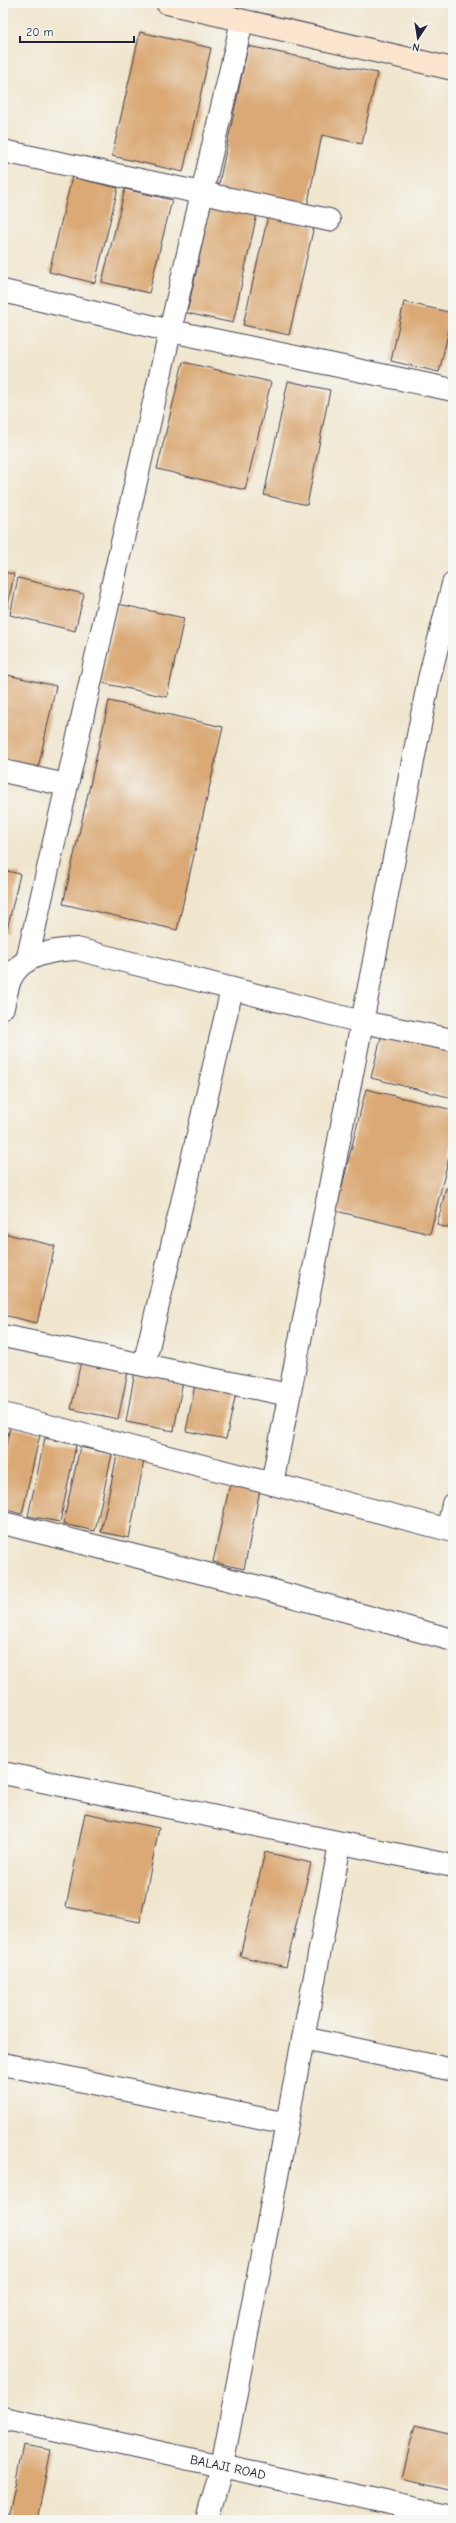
<svg xmlns="http://www.w3.org/2000/svg" width="456" height="2523" font-family="'Comic Neue',sans-serif">
  <style>
    .building { fill: #daa974 }
    .lines { fill: none; stroke-linecap: round; stroke-linejoin: round }
    .street-casing { stroke: #413f51; stroke-width: 24 }
    .secondary-casing { stroke: #413f51; stroke-width: 24 }
    .street { stroke: #fff; stroke-width: 22 }
    .secondary { stroke: #fbe5cf; stroke-width: 22 }
    .labels { text-anchor: middle; dominant-baseline: central; stroke-width: 3; stroke-linejoin: round; paint-order: stroke }
    .street-label { font-size: 13px; fill: #22223b; stroke: #f6f6f2 }
  </style>
  <rect width="100%" height="100%" fill="#f6f6f2"/>
  <filter id="ink" filterUnits="userSpaceOnUse"><feTurbulence type="fractalNoise" baseFrequency=".025" numOctaves="2"/><feDisplacementMap in="SourceGraphic" scale="8" xChannelSelector="R" yChannelSelector="G"/><feConvolveMatrix kernelMatrix="1 2 1 2 8 2 1 2 1" color-interpolation-filters="sRGB"/></filter>
  <filter id="wash" filterUnits="userSpaceOnUse"><feTurbulence type="fractalNoise" baseFrequency=".012" numOctaves="4" result="noise"/><feDisplacementMap in="SourceGraphic" scale="16" xChannelSelector="R" yChannelSelector="G"/><feGaussianBlur stdDeviation="0.9" result="paint"/><feColorMatrix in="noise" values="0 0 0 0 0 0 0 0 0 0 0 0 0 0 0 0 0 1.4 0 .05"/><feComposite in="paint" operator="in"/></filter>
  <g filter="url(#wash)">
    <rect width="100%" height="100%" fill="#f0e6ce"/>
    <g id="blocks">
      <!-- building -->
      <path class="building" d="M140,32L211,48L183,172L112,156Z
        M248,46L377,73L362,144L322,135L306,212L217,193Z
        M3,168L8,169L4,190H3Z
        M72,177L118,188L95,283L49,272Z
        M125,189L172,200L149,293L102,282Z
        M211,204L257,214L233,323L187,313Z
        M268,216L314,226L289,335L243,325Z
        M404,302L453,313L439,372L391,361Z
        M183,362L271,382L245,490L157,469Z
        M288,381L330,390L307,505L264,495Z
        M3,572L14,574L4,623H3Z
        M18,578L84,594L75,631L10,615Z
        M118,604L184,618L167,697L102,683Z
        M3,674L56,686L37,773L3,765Z
        M109,701L223,727L177,930L63,904Z
        M3,870L20,874L6,934H3Z
        M383,1029L453,1046V1098L371,1078Z
        M366,1089L453,1110V1141L430,1234L336,1211Z
        M446,1188L453,1190V1229L437,1225Z
        M3,1233L55,1246L37,1323L3,1315Z
        M82,1356L129,1367L118,1419L71,1409Z
        M135,1371L183,1380L174,1431L126,1422Z
        M195,1385L236,1393L226,1439L186,1431Z
        M10,1427L40,1434L22,1514L3,1509V1457Z
        M45,1438L76,1445L60,1522L28,1516Z
        M80,1447L112,1454L95,1531L63,1524Z
        M117,1455L144,1461L129,1538L101,1532Z
        M231,1479L261,1485L244,1569L213,1562Z
        M85,1813L159,1828L140,1922L66,1907Z
        M265,1852L311,1863L286,1967L240,1956Z
        M452,2123H453V2135L450,2134Z
        M415,2425L453,2434V2490L402,2478Z
        M23,2445L51,2450L37,2520H8Z"/>
    </g>
  </g>
  <g filter="url(#ink)">
    <use href="#blocks" fill-opacity="0" stroke="#413f51" stroke-width="1"/>
    <g class="lines">
      <defs>
        <path id="street" d="M3,151L329,220
          M3,291L171,331L453,390
          M3,771L66,785
          M27,961C97,647 169,334 242,21
          M3,1007C5,999 7,988 10,980C21,954 53,950 77,949L362,1022L453,1040
          M3,1336L289,1395
          M144,1365L232,989
          M3,1414L453,1531
          M272,1484L429,679L453,584
          M3,1523L255,1586L453,1640
          M448,1529L453,1504
          M3,1773L453,1866
          M303,2038L453,2070
          M3,2064L287,2124
          M3,2418L453,2517
          M207,2520L222,2466L340,1844"/>
        <path id="secondary" d="M167,3L453,69"/>
      </defs>
      <!-- street casing -->
      <use href="#street" class="street-casing"/>
      <!-- secondary casing -->
      <use href="#secondary" class="secondary-casing"/>
      <!-- street -->
      <use href="#street" class="street"/>
      <!-- secondary -->
      <use href="#secondary" class="secondary"/>
    </g>
  </g>
  <g class="labels">
    <!-- street labels -->
    <g class="street-label">
      <text transform="translate(228 2467) rotate(12)">BALAJI ROAD</text>
    </g>
  </g>
  <!-- margin -->
  <rect width="456" height="2523" fill="none" stroke="#f6f6f2" stroke-width="16"/>
  <!-- north arrow -->
  <g transform="translate(418 38) rotate(192)" stroke="#f6f6f2" stroke-width="3" paint-order="stroke">
  <path d="M0-3L7 15L0 10L-7 15Z" fill="#22223b"/>
  <text y="-6" font-size="11" font-weight="bold" text-anchor="middle" fill="#22223b">N</text>
  </g>
  <!-- scale -->
  <path d="M20 36v6h114v-6" fill="none" stroke="#22223b" stroke-width="2"/>
  <text x="26" y="36" font-size="12" fill="#22223b" stroke="#f6f6f2" stroke-width="3" paint-order="stroke">20 m</text>
</svg>
